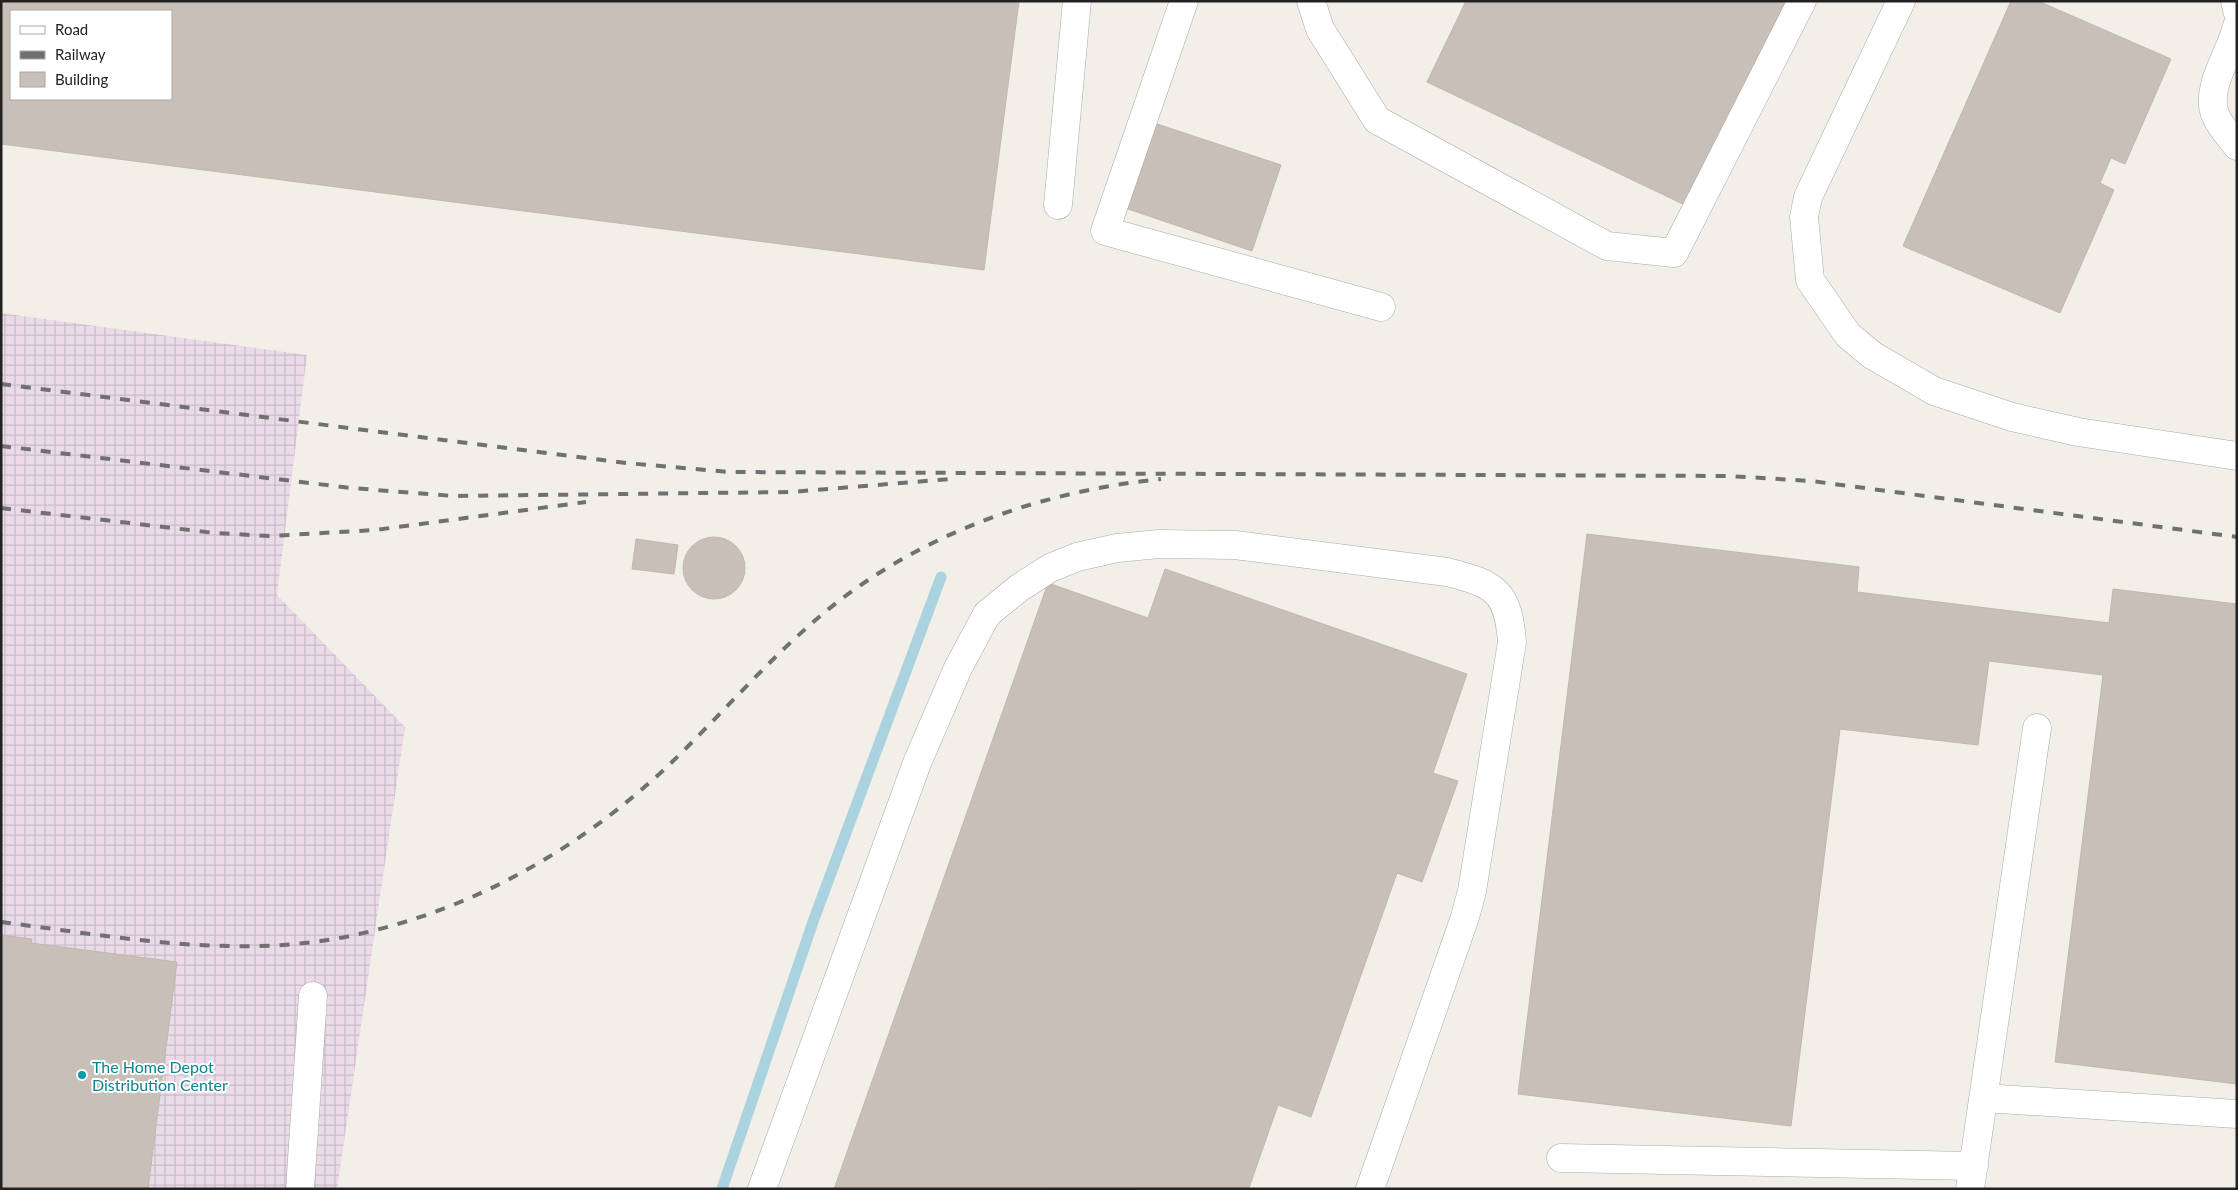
<svg xmlns="http://www.w3.org/2000/svg" width="2238" height="1190" font-family="Lato,sans-serif">
  <style>
    .industrial { fill: url(#industrial-grid) }
    .lines { fill: none; stroke-linecap: round; stroke-linejoin: round }
    .stream { stroke: #aad3df; stroke-width: 11 }
    .building { fill: #c7bfb8; stroke: #c4b6ab; fill-rule: evenodd }
    .minor-casing { stroke: #a9a9a9; stroke-width: 29 }
    .minor { stroke: #fff; stroke-width: 28 }
    .rail { stroke: #707070; stroke-width: 4; stroke-dasharray: 10 10; stroke-linecap: butt }
    .culture-dot { fill: #0f9aa8; stroke: #fff; stroke-width: 2 }
    .labels { text-anchor: middle; dominant-baseline: central; stroke-width: 4; stroke-linejoin: round; paint-order: stroke }
    .culture-label { font-size: 16px; fill: #0d838f; stroke: #fff; text-anchor: start }
  </style>
  <defs>
    <pattern id="industrial-grid" width="8" height="8" patternUnits="userSpaceOnUse" patternTransform="scale(1.25)"><rect width="8" height="8" fill="#ebdbe8"/><path d="M0 4h8M4 0v8" fill="none" stroke="#c9bcc7"/></pattern>
  </defs>
  <rect width="100%" height="100%" fill="#f2efe9"/>
  <!-- industrial -->
  <path class="industrial" d="M1,313L307,355L277,595L405,727L337,1189H1Z"/>
  <g class="lines">
    <!-- stream -->
    <path class="stream" d="M722,1189L814,919L941,577"/>
  </g>
  <!-- building -->
  <path class="building" d="M1,1H1019L984,270L1,144ZM11,11H171V99H11Z
    M1466,1H1786L1687,206L1427,82Z
    M2011,1H2038L2171,59L2125,164L2111,158L2100,183L2114,190L2060,313L1903,246Z
    M1151,122L1281,165L1252,251L1122,207Z
    M1587,534L1859,567L1857,592L2109,623L2113,589L2237,604V1084L2055,1062L2103,675L1989,661L1978,745L1840,729L1791,1126L1518,1094Z
    M683 568a31 31 0 1 1 62 0a31 31 0 1 1-62 0Z
    M636,539L678,545L674,574L632,569Z
    M1165,569L1467,674L1433,773L1458,781L1422,882L1397,873L1311,1117L1278,1105L1249,1188L834,1189L1048,583L1148,618Z
    M1,935L32,939L31,943L177,962L148,1189H1Z"/>
  <g class="lines">
    <defs>
      <path id="minor" d="M1184,1L1105,231L1381,307
        M1311,1L1320,29L1377,120L1607,246L1674,253L1802,1
        M1901,1L1808,197L1804,217L1810,280L1848,335L1872,355L1934,391L2012,417L2078,432L2237,456
        M2235,1L2237,10
        M2237,26C2231,53 2205,87 2215,114C2219,125 2230,137 2237,146
        M1058,205L1077,1
        M1984,1098L2237,1114
        M1561,1158L1974,1166
        M300,1189L313,996
        M762,1189L917,763L958,668L987,614L1019,588L1050,568L1077,557L1117,548L1159,544L1235,545L1447,572C1495,584 1508,591 1512,642L1472,891L1465,917L1370,1189
        M1970,1189L2037,728"/>
    </defs>
    <!-- minor casing -->
    <use href="#minor" class="minor-casing"/>
    <!-- minor -->
    <use href="#minor" class="minor"/>
    <!-- rail -->
    <path class="rail" d="M1,384L626,463L729,472L1729,476L1811,481L2237,537
      M1,446L351,488L453,496L791,492L950,479
      M1,508L215,533L270,536L375,530L586,502
      M1,922C119,937 242,961 359,934C477,908 584,846 671,763C727,709 778,648 840,600C934,529 1045,491 1161,479"/>
  </g>
  <!-- markers -->
  <circle class="culture-dot" cx="82" cy="1075" r="5"/>
  <g class="labels">
    <!-- culture labels -->
    <g class="culture-label">
      <text x="92" y="1066">The Home Depot<tspan x="92" dy="18">Distribution Center</tspan></text>
    </g>
  </g>
  <!-- border -->
  <rect width="2238" height="1190" fill="none" stroke="#222222" stroke-width="5"/>
  <!-- legend -->
  <rect x="10" y="10" width="162" height="90" fill="#ffffff" stroke="#a7a7a7"/>
  <rect x="20" y="26" width="25" height="8" fill="#ffffff" stroke="#a7a7a7"/>
  <text x="55" y="35" font-size="15" fill="#222222">Road</text>
  <rect x="20" y="51" width="25" height="8" fill="#707070" stroke="#a7a7a7"/>
  <text x="55" y="60" font-size="15" fill="#222222">Railway</text>
  <rect x="20" y="72" width="25" height="15" fill="#c7bfb8" stroke="#a7a7a7"/>
  <text x="55" y="85" font-size="15" fill="#222222">Building</text>
</svg>
